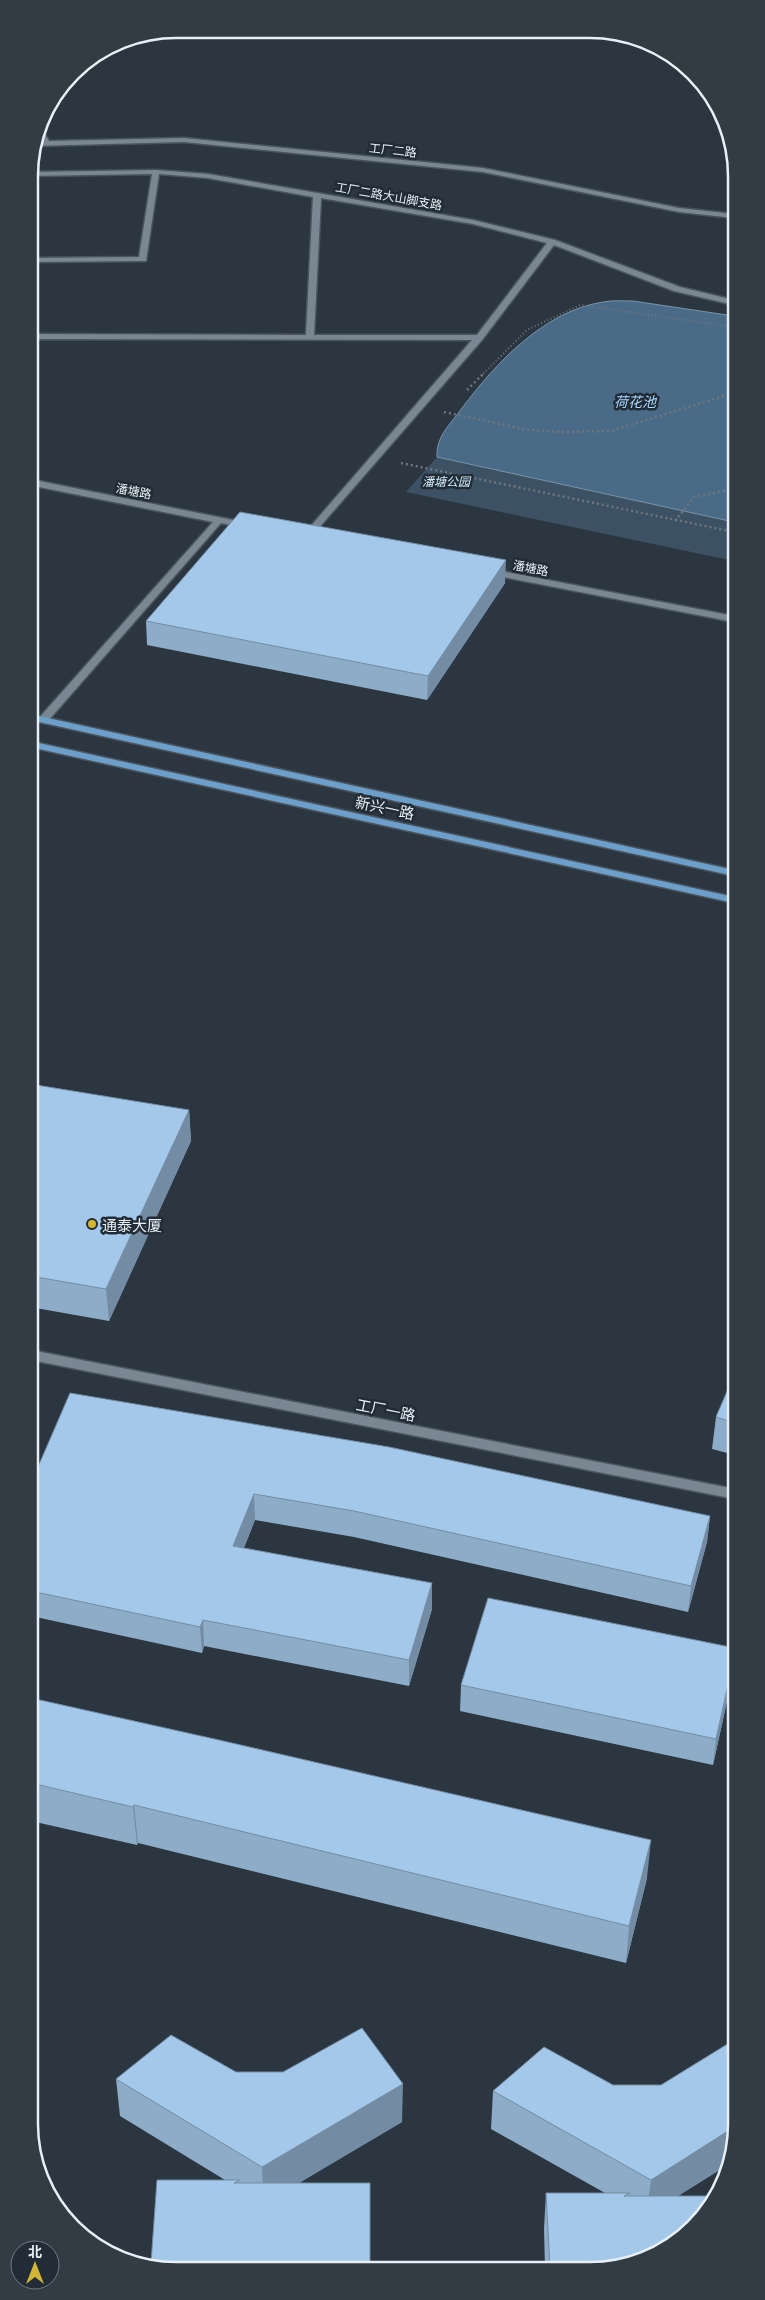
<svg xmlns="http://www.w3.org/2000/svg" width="765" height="2300" font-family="Georgia,'Noto Sans SC',serif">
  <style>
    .green { fill: #3c5264 }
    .water { fill: #4a6b88; stroke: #7993a9 }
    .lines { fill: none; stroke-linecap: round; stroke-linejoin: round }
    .minor-casing { stroke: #4a545d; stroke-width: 3 }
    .major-casing { stroke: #4a545d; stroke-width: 3 }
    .path-far1 { stroke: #6d767f; stroke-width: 2; stroke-dasharray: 1 2.5; stroke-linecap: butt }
    .path { stroke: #6d767f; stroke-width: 2.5; stroke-dasharray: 2 3; stroke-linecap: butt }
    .minor { fill: #7a8793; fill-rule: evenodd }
    .major { fill: #6c9fca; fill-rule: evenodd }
    .wall { fill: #8dacc8 }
    .shaded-wall { fill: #738ca3 }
    .building { fill: #a4c8e9; stroke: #738ca3 }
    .poi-dot { fill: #d3b635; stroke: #212c36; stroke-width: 2 }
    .labels { text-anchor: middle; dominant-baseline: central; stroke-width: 5; stroke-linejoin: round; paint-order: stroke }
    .far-street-label { font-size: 12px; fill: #e8eff6; stroke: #212c36 }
    .far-park-label { font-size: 12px; font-style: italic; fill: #d2e8fb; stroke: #212c36 }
    .far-water-label { font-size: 14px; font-style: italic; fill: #abd7fe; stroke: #212c36 }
    .street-label { font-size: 15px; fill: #e8eff6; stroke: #212c36 }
    .poi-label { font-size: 15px; fill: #e8eff6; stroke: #212c36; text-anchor: start }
    .rim { fill: none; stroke: #e8eff6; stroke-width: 2.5 }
  </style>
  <rect width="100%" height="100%" fill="#2b3640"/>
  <!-- green -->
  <path class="green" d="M437,457L734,522V561L406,492Z"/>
  <!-- water -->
  <path class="water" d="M633,301L734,316V522L437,457C436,436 450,425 462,408C496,363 544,311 603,302C613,300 624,301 633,301Z"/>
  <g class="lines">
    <defs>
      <path id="minor" d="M40,126L49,141L184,138L483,168L679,208L734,214V218L679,212L483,172L184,142L34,146L36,142H42L38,133Z
        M156,170L208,174L473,220L555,240L680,287L734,300V305L674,291L554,245L482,340L310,538H304V534L472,340L37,339L33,363L29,365V334L306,335L313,197L208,178L159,174L146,261L29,262V258L139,257L152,174L29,176V172ZM321,198L473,224L547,243L477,335H314Z
        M29,479L248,523L253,526L248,529L221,523L47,722H39V718L213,522L29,485Z
        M491,569L734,616V622L488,574L486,572Z
        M31,1350L735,1489V1499L31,1360Z"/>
      <path id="major" d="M30,714L734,870V876L30,720Z
        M30,741L734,897V903L30,747Z"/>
    </defs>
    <!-- minor casing -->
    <use href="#minor" class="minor-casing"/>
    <!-- major casing -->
    <use href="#major" class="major-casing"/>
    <!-- path-far1 -->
    <path class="path-far1" d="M481,376L527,330L580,305L734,327"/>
    <!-- path -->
    <path class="path" d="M467,390L483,374
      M444,412L523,429L557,432L611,431L734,393
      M401,463L734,532
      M675,521L694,497L734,489"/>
    <!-- minor -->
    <use href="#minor" class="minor"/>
    <!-- major -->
    <use href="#major" class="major"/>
  </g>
  <!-- wall -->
  <path class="wall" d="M505,583L427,700L147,645L146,621Z
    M30,1084L189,1110L191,1141L109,1321L30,1307Z
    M735,1373V1455L712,1449L716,1417Z
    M31,1483L710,1516L707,1542L688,1612L354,1537L255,1520L244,1548L432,1583V1609L409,1686L204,1646L202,1653L31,1616Z
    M733,1674L713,1765L460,1711L461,1685Z
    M31,1698L647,1878L626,1963L138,1843L137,1845L31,1821Z
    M236,2072L402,2122L298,2183H370V2268H152L151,2263L225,2180L120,2116L116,2079Z
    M493,2091L729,2164L678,2196L618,2268H545L544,2229L546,2193H605L491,2129Z"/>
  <!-- shaded-wall -->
  <path class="shaded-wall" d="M506,560L505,583L427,700L428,676Z
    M189,1110L191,1141L109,1321L106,1289Z
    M254,1494L255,1520L234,1572L233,1546Z
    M710,1516L707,1542L688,1612L691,1586Z
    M432,1583V1609L409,1686V1660Z
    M203,1620L204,1646L202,1653L200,1627Z
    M735,1653L733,1674L713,1765L716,1739Z
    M134,1805L138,1843L137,1845L133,1807Z
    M651,1840L647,1878L626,1963L629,1926Z
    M403,2084L402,2122L264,2204L262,2167Z
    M736,2126V2134L729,2164L646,2216L651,2180Z"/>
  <!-- building -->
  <path class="building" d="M240,512L506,560L428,676L146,621Z
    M30,1084L189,1110L106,1289L30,1276Z
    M735,1373V1423L716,1417Z
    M70,1393L389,1447L710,1516L691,1586L354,1511L254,1494L233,1546L432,1583L409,1660L203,1620L200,1627L31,1591V1483Z
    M488,1598L735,1648V1653L716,1739L461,1685Z
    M31,1698L219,1740L651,1840L629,1926L134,1805L133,1807L31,1783Z
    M362,2028L403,2084L262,2167L116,2079L171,2035L236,2072H283Z
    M734,2040L736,2042V2126L651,2180L493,2091L544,2047L613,2085H661Z
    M157,2180H240L234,2183H370V2263H151Z
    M546,2193H630L624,2196H715L700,2221L663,2252L618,2268H550Z"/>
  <!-- markers -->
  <circle class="poi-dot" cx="92" cy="1224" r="5"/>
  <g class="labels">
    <!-- far-street labels -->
    <g class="far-street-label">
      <text transform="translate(393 149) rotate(6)">工厂二路</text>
      <text transform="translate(389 195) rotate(10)">工厂二路大山脚支路</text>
      <text transform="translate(134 490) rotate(11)">潘塘路</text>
      <text transform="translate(531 567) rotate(11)">潘塘路</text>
    </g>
    <!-- far-park labels -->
    <g class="far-park-label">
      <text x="446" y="480">潘塘公园</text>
    </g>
    <!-- far-water labels -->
    <g class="far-water-label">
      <text x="635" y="401">荷花池</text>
    </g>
    <!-- street labels -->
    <g class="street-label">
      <text transform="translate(385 807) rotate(12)">新兴一路</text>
      <text transform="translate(386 1409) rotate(11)">工厂一路</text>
    </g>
    <!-- poi labels -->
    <g class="poi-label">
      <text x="102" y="1224">通泰大厦</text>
    </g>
  </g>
  <!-- crop -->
  <path d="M0 0H765V2300H0ZM176 38H590A138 138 0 0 1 728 176V2124A138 138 0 0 1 590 2262H176A138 138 0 0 1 38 2124V176A138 138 0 0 1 176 38Z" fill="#313c45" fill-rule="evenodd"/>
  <path class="rim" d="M176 38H590A138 138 0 0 1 728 176V2124A138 138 0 0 1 590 2262H176A138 138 0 0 1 38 2124V176A138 138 0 0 1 176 38Z"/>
  <!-- north arrow -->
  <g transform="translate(35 2265)"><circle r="24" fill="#212c36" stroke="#717a83"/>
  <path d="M0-4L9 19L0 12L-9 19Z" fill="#d3b635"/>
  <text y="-8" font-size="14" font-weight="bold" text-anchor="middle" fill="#e8eff6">北</text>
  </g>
</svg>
